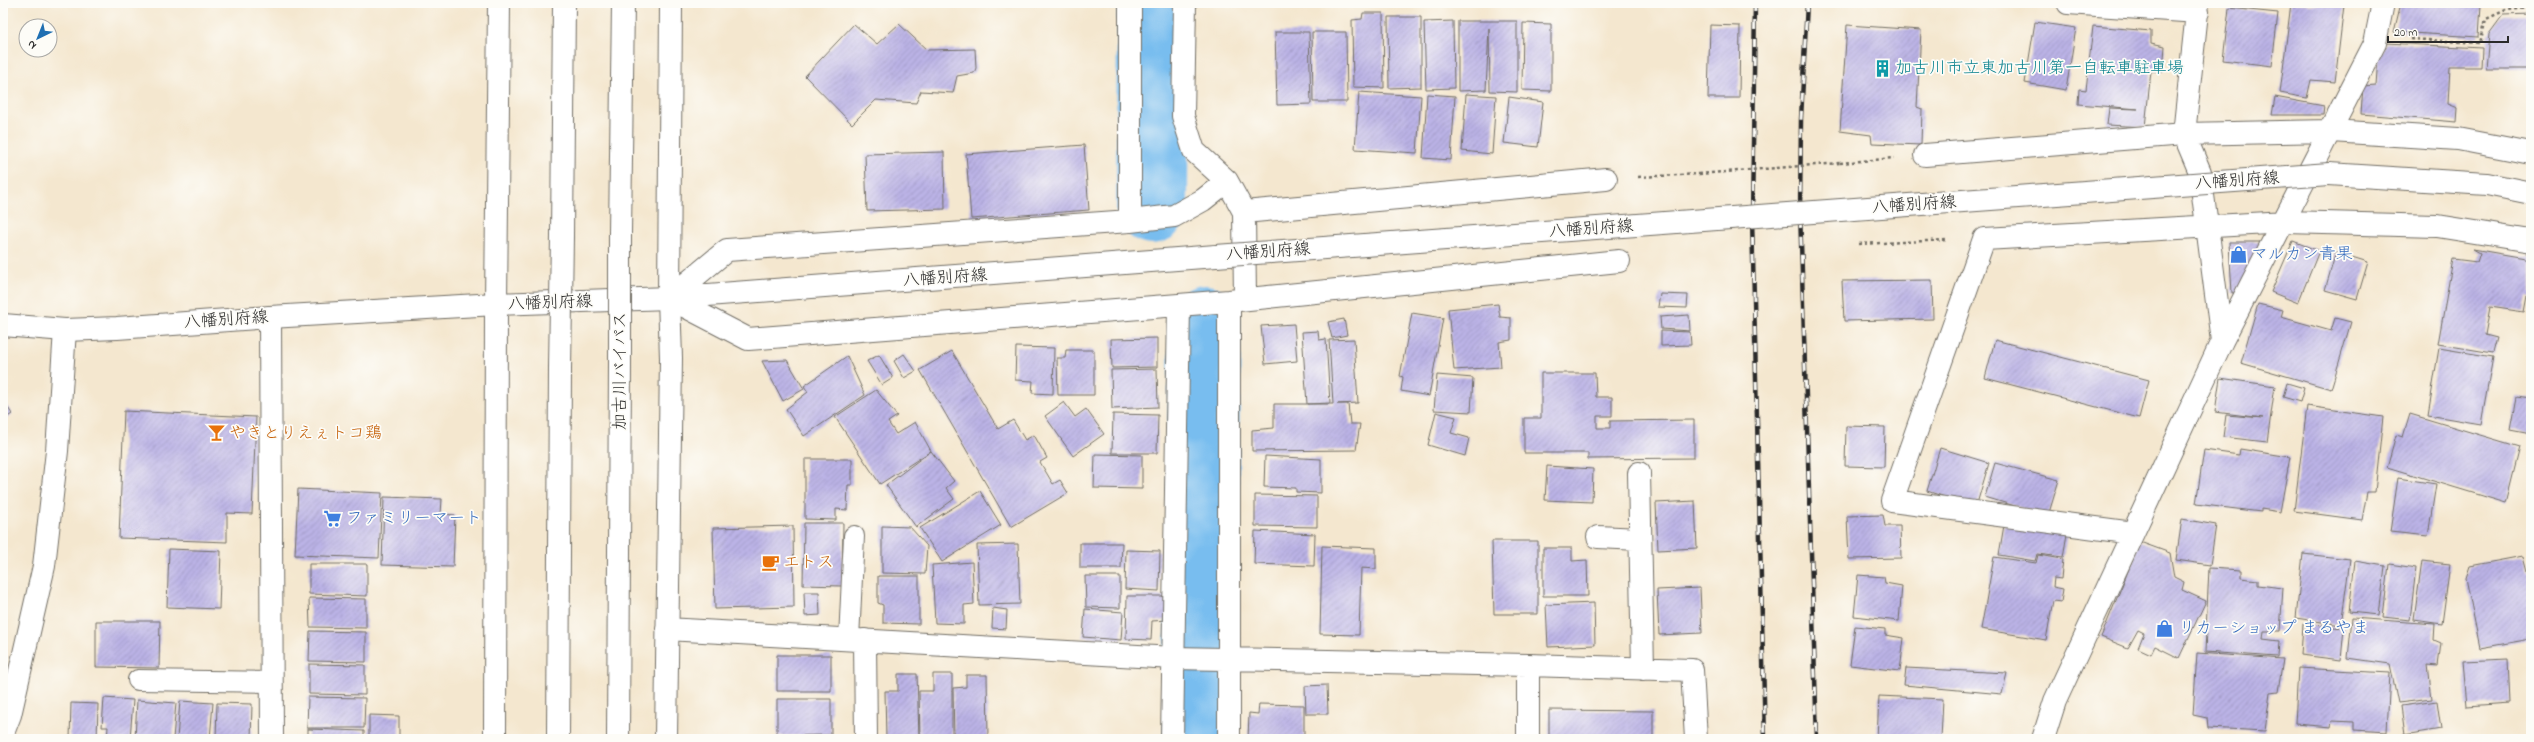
<svg xmlns="http://www.w3.org/2000/svg" width="2534" height="742" font-family="'Indie Flower','Klee One',sans-serif">
  <style>
    .lines { fill: none; stroke-linecap: round; stroke-linejoin: round }
    .river { stroke: #78bdef; stroke-width: 72 }
    .building { fill: url(#building-hatch) }
    .service-casing { stroke: #716d64; stroke-width: 22 }
    .minor-casing { stroke: #716d64; stroke-width: 24 }
    .tertiary-casing { stroke: #716d64; stroke-width: 24 }
    .secondary-casing { stroke: #716d64; stroke-width: 24 }
    .motorway-casing { stroke: #716d64; stroke-width: 24 }
    .path { stroke: #716d64; stroke-width: 2.5; stroke-dasharray: 3 3; stroke-linecap: butt }
    .service { stroke: #fff; stroke-width: 20 }
    .minor { stroke: #fff; stroke-width: 22 }
    .tertiary { stroke: #fff; stroke-width: 22 }
    .secondary { stroke: #fff; stroke-width: 22 }
    .motorway { stroke: #fff; stroke-width: 22 }
    .rail-casing { stroke: #2b2b2b; stroke-width: 4.5 }
    .rail { stroke: #fdfcf7; stroke-width: 3; stroke-dasharray: 9; stroke-linecap: butt }
    .secondary-bridge-casing { stroke: #716d64; stroke-width: 24; stroke-linecap: butt }
    .motorway-bridge-casing { stroke: #716d64; stroke-width: 24; stroke-linecap: butt }
    .path-bridge { stroke: #716d64; stroke-width: 2.5; stroke-dasharray: 3 3; stroke-linecap: butt }
    .secondary-bridge { stroke: #fff; stroke-width: 22 }
    .motorway-bridge { stroke: #fff; stroke-width: 22 }
    .labels { text-anchor: middle; dominant-baseline: central; stroke-width: 3.5; stroke-linejoin: round; paint-order: stroke }
    .culture-label { font-size: 17px; fill: #0d838f; stroke: #fdfcf7; text-anchor: start }
    .street-label { font-size: 17px; fill: #2b2b2b; stroke: #fdfcf7 }
    .shop-label { font-size: 17px; fill: #366cbe; stroke: #fdfcf7; text-anchor: start }
    .food-label { font-size: 17px; fill: #c56008; stroke: #fdfcf7; text-anchor: start }
  </style>
  <defs>
    <pattern id="building-hatch" width="6" height="6" patternUnits="userSpaceOnUse"><rect width="6" height="6" fill="#bbb3e6"/><path d="M-1 1l2-2M0 6l6-6M5 7l2-2" fill="none" stroke="#9892bb"/></pattern>
  </defs>
  <rect width="100%" height="100%" fill="#fdfcf7"/>
  <filter id="ink" filterUnits="userSpaceOnUse"><feTurbulence type="fractalNoise" baseFrequency=".025" numOctaves="2"/><feDisplacementMap in="SourceGraphic" scale="8" xChannelSelector="R" yChannelSelector="G"/><feConvolveMatrix kernelMatrix="1 2 1 2 8 2 1 2 1" color-interpolation-filters="sRGB"/></filter>
  <filter id="wash" filterUnits="userSpaceOnUse"><feTurbulence type="fractalNoise" baseFrequency=".012" numOctaves="4" result="noise"/><feDisplacementMap in="SourceGraphic" scale="16" xChannelSelector="R" yChannelSelector="G"/><feGaussianBlur stdDeviation="0.9" result="paint"/><feColorMatrix in="noise" values="0 0 0 0 0 0 0 0 0 0 0 0 0 0 0 0 0 1.4 0 .05"/><feComposite in="paint" operator="in"/></filter>
  <g filter="url(#wash)">
    <rect width="100%" height="100%" fill="#f4e7cf"/>
    <g class="lines">
      <!-- river -->
      <path class="river" d="M1152,208L1153,3
        M1199,739L1205,321"/>
    </g>
    <g id="blocks">
      <!-- building -->
      <path class="building" d="M2291,3L2344,5L2335,82L2311,80L2307,98L2280,93Z
        M2401,3L2481,4L2479,37L2394,32Z
        M2229,8L2278,13L2272,66L2223,60Z
        M1363,13H1383L1384,88L1353,87L1352,20L1362,19Z
        M2531,14V69H2486L2489,34L2503,15Z
        M1388,17H1421V87L1389,88Z
        M1453,21L1454,88L1426,89L1424,22Z
        M1458,21H1517V92L1490,91L1489,28L1486,90L1458,91Z
        M2035,22L2076,28L2066,90L2025,83Z
        M1523,23L1551,24V91L1522,90Z
        M854,24L877,44L899,24L927,50L975,49L976,68L974,73L957,76L953,93L921,91L916,103L876,100L852,124L805,76Z
        M1710,25L1740,26L1739,98H1708Z
        M1847,25L1921,30L1917,107L1922,109L1921,145L1872,143L1871,135L1840,131Z
        M2093,26L2151,31V43L2165,46L2163,71H2151L2145,127L2107,125L2109,108L2138,109L2078,104L2079,89L2086,90Z
        M1275,32H1309L1311,104L1277,105Z
        M1312,32H1346L1347,102H1313Z
        M2386,43L2482,48L2481,67H2450L2448,104L2458,108L2457,122L2361,114L2363,86L2376,85L2378,57Z
        M1359,92L1421,96L1417,153L1355,149Z
        M1427,94L1455,96L1451,160L1423,158Z
        M1466,94L1496,96L1492,154L1462,151Z
        M1509,97L1543,102L1538,147L1504,143Z
        M2275,97L2324,106L2323,115H2272Z
        M1084,145L1089,210L971,219L966,154Z
        M944,152L945,209L867,211L865,154Z
        M2293,241L2319,251L2298,303L2271,292Z
        M2229,242H2260L2262,264L2245,292L2232,293Z
        M2473,249L2531,259V297L2527,296L2524,312L2490,307L2485,335L2497,338L2493,353L2438,344L2453,259L2477,262L2480,253Z
        M2336,252L2368,262L2357,299L2325,290Z
        M1932,280L1933,319L1844,321L1842,281Z
        M1660,294L1688,295L1687,308L1658,307Z
        M1498,304L1500,317L1511,318V340L1499,342L1501,367L1454,370L1448,309Z
        M2258,304L2283,310L2281,317L2331,331L2335,318L2351,322L2331,389L2241,363Z
        M1412,313L1443,318L1429,396L1401,391L1403,377L1400,376Z
        M1689,315L1690,331L1661,329L1660,317Z
        M1344,319L1347,335L1332,338L1328,322Z
        M1294,324L1297,361L1265,364L1261,326Z
        M1318,331L1319,340L1326,339L1330,403L1307,404L1302,332Z
        M1661,331L1690,332L1691,345L1661,346Z
        M1157,338V367L1112,368L1111,339Z
        M1354,339L1358,403L1337,404H1348L1350,424H1360L1356,450L1252,451V430L1274,428V404H1333L1329,340Z
        M1995,340L2149,380L2139,418L1985,378Z
        M1016,347L1054,348L1053,394L1032,393L1033,381L1015,380Z
        M2439,348L2493,357L2481,424L2428,415Z
        M1066,350H1094V395H1058L1057,358H1065Z
        M952,351L998,429L1013,420L1025,440L1034,435L1047,458L1040,462L1053,484L1060,480L1068,493L1011,527L920,370Z
        M904,354L916,371L904,378L894,361Z
        M879,355L893,378L882,385L867,361Z
        M847,356L865,395L804,436L786,409L808,392L804,386Z
        M787,360L804,389L783,401L762,361Z
        M1157,369L1158,407L1112,409L1111,370Z
        M1541,373H1595L1596,397H1612V416H1597V428H1610V421L1694,420V458L1588,459V453H1524V418H1541Z
        M1437,375L1473,378L1471,412L1434,410Z
        M2220,378L2275,386L2267,442L2223,437L2226,415L2263,418L2215,412Z
        M2287,383L2304,388L2300,402L2283,397Z
        M876,390L897,416L888,422L896,434L915,422L931,451L880,484L835,417Z
        M2516,397L2531,399V433L2510,429Z
        M3,400L12,414L3,420Z
        M1064,402L1075,417L1086,409L1104,434L1073,456L1045,416Z
        M2307,406L2383,417L2375,492H2367L2362,520L2294,511Z
        M124,411L256,417L252,514L227,513V542L119,538Z
        M1436,412L1456,417L1451,433L1469,438L1465,456L1428,445Z
        M1113,414L1158,415L1157,453H1112Z
        M2410,414L2520,447L2506,503L2387,467L2396,435L2403,437Z
        M1846,426L1885,427L1884,467L1845,466Z
        M1940,448L1989,463L1976,507L1927,491Z
        M2240,449L2290,457L2280,512L2261,509V512L2196,504L2204,450L2239,455Z
        M931,451L954,481L946,488L954,499L916,527L886,485Z
        M1095,454L1142,455V489L1094,488Z
        M1265,456L1321,459V493L1296,492V488L1264,487Z
        M805,459H852V485H848L847,510L836,509V520L805,519Z
        M1995,463L2059,480L2048,516L1985,497Z
        M1547,466L1593,469L1592,502L1545,500Z
        M2398,478L2436,484L2428,536L2390,532Z
        M298,489L382,493L379,558L295,555Z
        M980,491L1001,525L942,562L920,528Z
        M1255,495L1317,496V527L1255,526Z
        M384,497L442,499L441,514L455,515L453,567L382,565Z
        M1695,501L1697,548L1658,550L1656,503Z
        M1883,515L1885,526H1900L1901,558L1849,559L1847,516Z
        M2182,519L2216,525L2210,565L2176,560Z
        M804,523H843L842,586L803,585Z
        M2004,525L2067,534L2063,557L2037,554L2035,561L1999,555Z
        M793,526L794,607L715,609L713,528Z
        M882,526L910,527L927,546L925,574L882,573Z
        M1255,531L1315,534L1314,566L1254,564Z
        M1492,541H1538V614H1494Z
        M2140,542L2170,553L2174,577L2184,582L2182,590L2206,601L2179,658L2155,646L2151,654L2138,648L2144,633L2138,630L2128,648L2101,637Z
        M1080,543H1122L1121,568H1080Z
        M1018,544L1020,604L979,605L977,545Z
        M1322,546L1376,548V569L1361,568L1359,635L1320,634Z
        M1543,548H1572V561L1587,560L1588,596H1543Z
        M169,549L221,551L219,609L167,607Z
        M1126,550L1160,551L1159,591L1125,589Z
        M2303,554L2350,559L2341,625L2296,618Z
        M2038,555L2063,559L2061,579L2054,578L2053,587L2063,589L2061,602L2053,601L2046,640L1981,629L1994,557L2036,563Z
        M2523,556L2527,571L2531,570V639L2480,648L2466,578L2470,566Z
        M2355,561L2385,566L2379,615L2349,612Z
        M2422,561L2450,564L2442,624L2414,620Z
        M972,562L974,604L964,605V624L935,623L932,565Z
        M309,564H367V596L309,594Z
        M2389,564L2416,568L2410,620L2383,617Z
        M2209,568L2241,570V578L2258,580V585L2283,588L2280,631H2264L2263,639L2279,641L2278,657L2205,652Z
        M1858,575L1884,577L1885,583L1902,586L1899,621L1854,616Z
        M878,576H919V624L883,623V605L878,603Z
        M1085,576H1120V608L1086,607Z
        M1700,588L1702,633L1659,635L1657,590Z
        M804,592H819L820,615L805,616Z
        M1127,596H1167V620L1152,621L1151,640L1126,639Z
        M309,598L366,599V628L310,627Z
        M1594,603L1595,645L1548,647L1546,605Z
        M993,608L1007,610L1006,629L992,628Z
        M1085,609L1123,612L1121,640L1083,637Z
        M2352,618L2435,624L2434,640L2441,643L2438,666L2428,665L2432,699L2398,703L2390,664L2348,658Z
        M96,621H160L159,668L96,667Z
        M2303,624L2344,628L2341,660L2301,655Z
        M1855,626L1885,629V635L1904,638L1900,671L1850,665Z
        M310,631L366,632V662L309,661Z
        M2197,653L2283,659L2278,692L2270,693L2265,731L2208,728L2207,718L2193,715Z
        M777,655H831V691H777Z
        M2508,659L2510,703L2467,706L2463,661Z
        M309,664L365,665V695L309,694Z
        M1906,668L2007,673L2002,694L1904,685Z
        M2298,668L2390,673L2387,732L2354,730V722L2332,721L2331,727L2295,724Z
        M898,674H917L919,738L886,739L885,691H898Z
        M933,674H952V739H920L919,691H933Z
        M966,675H987L988,738L954,739L953,688L966,687Z
        M1327,685L1328,714H1306L1305,686Z
        M1879,696L1943,699L1941,739H1877Z
        M308,697L365,698L364,728H307Z
        M104,698L133,700L130,739H107L108,727H102Z
        M777,699H831V735L777,736Z
        M137,700L176,703L173,739H135Z
        M180,701L213,703L210,739H177Z
        M2437,701L2441,729L2405,735L2401,706Z
        M71,703L98,704L97,739H70Z
        M217,703L252,704L251,739H216Z
        M1259,704L1304,705V739H1248L1249,713L1258,714Z
        M1549,710L1653,711V739H1549Z
        M369,715L399,716V739H369Z
        M308,729L364,731V739H308Z"/>
    </g>
  </g>
  <g filter="url(#ink)">
    <use href="#blocks" fill-opacity="0" stroke="#716d64" stroke-width="1"/>
    <g class="lines">
      <defs>
        <path id="service" d="M849,639L854,536
          M138,680L272,682"/>
        <path id="minor" d="M1130,3V221
          M1185,3L1183,116L1194,151L1227,181L1244,212L1245,299
          M2068,3L2198,12
          M1925,155L2184,134L2331,131L2458,139L2531,153
          M1244,212L1606,179
          M669,298L748,339L1229,301L1619,261
          M669,298L727,250L1130,221L1174,216L1203,200L1227,181
          M496,304L499,3
          M270,317L272,739
          M2222,341L2375,43L2383,3
          M1639,473L1643,669
          M2133,533L1892,501L1984,239L2286,222L2437,226L2531,241
          M1598,537L1639,539
          M667,629L1173,658L1528,665L1692,670L1696,739
          M865,640L866,739
          M3,733L10,715L44,566L57,451L65,330
          M666,739L671,358L669,298
          M1172,739L1179,305
          M1229,739V301
          M1528,739V665
          M2043,739L2055,701L2222,341L2200,172L2184,134L2198,3"/>
        <path id="tertiary" d="M669,298L671,3
          M495,739L496,304"/>
        <path id="secondary" d="M2329,174L2487,184L2531,193
          M3,325L65,330L117,328L270,317L496,304L669,298L1216,256"/>
        <path id="motorway" d="M620,233L623,3
          M562,236L564,3
          M558,739L560,369
          M618,739L620,365"/>
      </defs>
      <!-- service casing -->
      <use href="#service" class="service-casing"/>
      <!-- minor casing -->
      <use href="#minor" class="minor-casing"/>
      <!-- tertiary casing -->
      <use href="#tertiary" class="tertiary-casing"/>
      <!-- secondary casing -->
      <use href="#secondary" class="secondary-casing"/>
      <!-- motorway casing -->
      <use href="#motorway" class="motorway-casing"/>
      <!-- path -->
      <path class="path" d="M2410,39L2480,43L2486,19L2506,10L2531,8
        M1840,163L1894,158
        M1638,177L1699,174
        M1859,244L1948,240"/>
      <!-- service -->
      <use href="#service" class="service"/>
      <!-- minor -->
      <use href="#minor" class="minor"/>
      <!-- tertiary -->
      <use href="#tertiary" class="tertiary"/>
      <!-- secondary -->
      <use href="#secondary" class="secondary"/>
      <!-- motorway -->
      <use href="#motorway" class="motorway"/>
      <defs>
        <path id="rail" d="M1755,3L1752,218L1765,739
          M1807,3L1801,119L1800,211L1817,739"/>
      </defs>
      <!-- rail casing -->
      <use href="#rail" class="rail-casing"/>
      <!-- rail -->
      <use href="#rail" class="rail"/>
      <defs>
        <path id="secondary-bridge" d="M1216,256L2329,174"/>
        <path id="motorway-bridge" d="M620,365V233
          M560,369L562,236"/>
      </defs>
      <!-- secondary-bridge casing -->
      <use href="#secondary-bridge" class="secondary-bridge-casing"/>
      <!-- motorway-bridge casing -->
      <use href="#motorway-bridge" class="motorway-bridge-casing"/>
      <!-- path-bridge -->
      <path class="path-bridge" d="M1699,174L1840,163"/>
      <!-- secondary-bridge -->
      <use href="#secondary-bridge" class="secondary-bridge"/>
      <!-- motorway-bridge -->
      <use href="#motorway-bridge" class="motorway-bridge"/>
    </g>
  </g>
  <!-- icons -->
  <defs>
    <symbol id="building-bare" viewBox="-9 -9 18 18"><path d="M-4-6H4V6H1V3H-1V6H-4ZM-2.5-4.3h1.7v1.8h-1.7ZM.8-4.3h1.7v1.8H.8ZM-2.5-1h1.7V.8h-1.7ZM.8-1h1.7V.8H.8Z" fill="#0f9aa8" stroke="#fdfcf7" stroke-width="2.5" paint-order="stroke"/></symbol>
    <symbol id="shop-bare" viewBox="-9 -9 18 18"><path d="M-5-2.5h2.3a2.7 3.5 0 0 1 5.4 0H5L5.5 6h-11ZM-1.5-2.5h3a1.5 2.3 0 0 0-3 0Z" fill="#3f7fe0" stroke="#fdfcf7" stroke-width="2.5" paint-order="stroke"/></symbol>
    <symbol id="bar-bare" viewBox="-9 -9 18 18"><path d="M-6-5H6L.8 .8V4.5H3.5V6h-7V4.5H-.8V.8Z" fill="#e8710a" stroke="#fdfcf7" stroke-width="2.5" paint-order="stroke"/></symbol>
    <symbol id="supermarket-bare" viewBox="-9 -9 18 18"><path d="M-6-5.5h2.5l.6 2H6L4.5 2H-2.5L-4.4-4H-6ZM-1.5 3.2a1.3 1.3 0 1 0 .1 0ZM3 3.2a1.3 1.3 0 1 0 .1 0Z" fill="#3f7fe0" stroke="#fdfcf7" stroke-width="2.5" paint-order="stroke"/></symbol>
    <symbol id="cafe-bare" viewBox="-9 -9 18 18"><path d="M-5.5-4.5H6V0H3Q3 3.5 0 3.5H-2.5Q-5.5 3.5-5.5 0ZM3-3.2v2h1.7v-2ZM-6 4.5H4V6H-6Z" fill="#e8710a" stroke="#fdfcf7" stroke-width="2.5" paint-order="stroke"/></symbol>
  </defs>
  <g fill-rule="evenodd">
    <use href="#building-bare" x="1870" y="56" width="25" height="25"/>
    <use href="#shop-bare" x="2226" y="242" width="25" height="25"/>
    <use href="#bar-bare" x="204" y="420" width="25" height="25"/>
    <use href="#supermarket-bare" x="320" y="506" width="25" height="25"/>
    <use href="#cafe-bare" x="758" y="550" width="25" height="25"/>
    <use href="#shop-bare" x="2152" y="616" width="25" height="25"/>
  </g>
  <g class="labels">
    <!-- culture labels -->
    <g class="culture-label">
      <text x="1895" y="68">加古川市立東加古川第一自転車駐車場</text>
    </g>
    <!-- street labels -->
    <g class="street-label">
      <text transform="translate(2237 181) rotate(-4)">八幡別府線</text>
      <text transform="translate(1914 205) rotate(-4)">八幡別府線</text>
      <text transform="translate(1591 229) rotate(-4)">八幡別府線</text>
      <text transform="translate(1268 252) rotate(-4)">八幡別府線</text>
      <text transform="translate(945 278) rotate(-4)">八幡別府線</text>
      <text transform="translate(550 303) rotate(-2)">八幡別府線</text>
      <text transform="translate(226 320) rotate(-4)">八幡別府線</text>
      <text transform="translate(620 371) rotate(-90)">加古川バイパス</text>
    </g>
    <!-- shop labels -->
    <g class="shop-label">
      <text x="2251" y="254">マルカン青果</text>
      <text x="346" y="518">ファミリーマート</text>
      <text x="2178" y="628">リカーショップ まるやま</text>
    </g>
    <!-- food labels -->
    <g class="food-label">
      <text x="229" y="433">やきとりえぇトコ鶏</text>
      <text x="783" y="562">エトス</text>
    </g>
  </g>
  <!-- margin -->
  <rect width="2534" height="742" fill="none" stroke="#fdfcf7" stroke-width="16"/>
  <!-- north arrow -->
  <g transform="translate(38 38) rotate(223)"><circle r="19" fill="#fdfcf7" stroke="#a9a8a5"/>
  <path d="M0-3L7 15L0 10L-7 15Z" fill="#1f6fb2"/>
  <text y="-6" font-size="11" font-weight="bold" text-anchor="middle" fill="#2b2b2b">N</text>
  </g>
  <!-- scale -->
  <path d="M2388 36v6h120v-6" fill="none" stroke="#2b2b2b" stroke-width="2"/>
  <text x="2394" y="36" font-size="12" fill="#2b2b2b" stroke="#fdfcf7" stroke-width="3" paint-order="stroke">20 m</text>
</svg>
